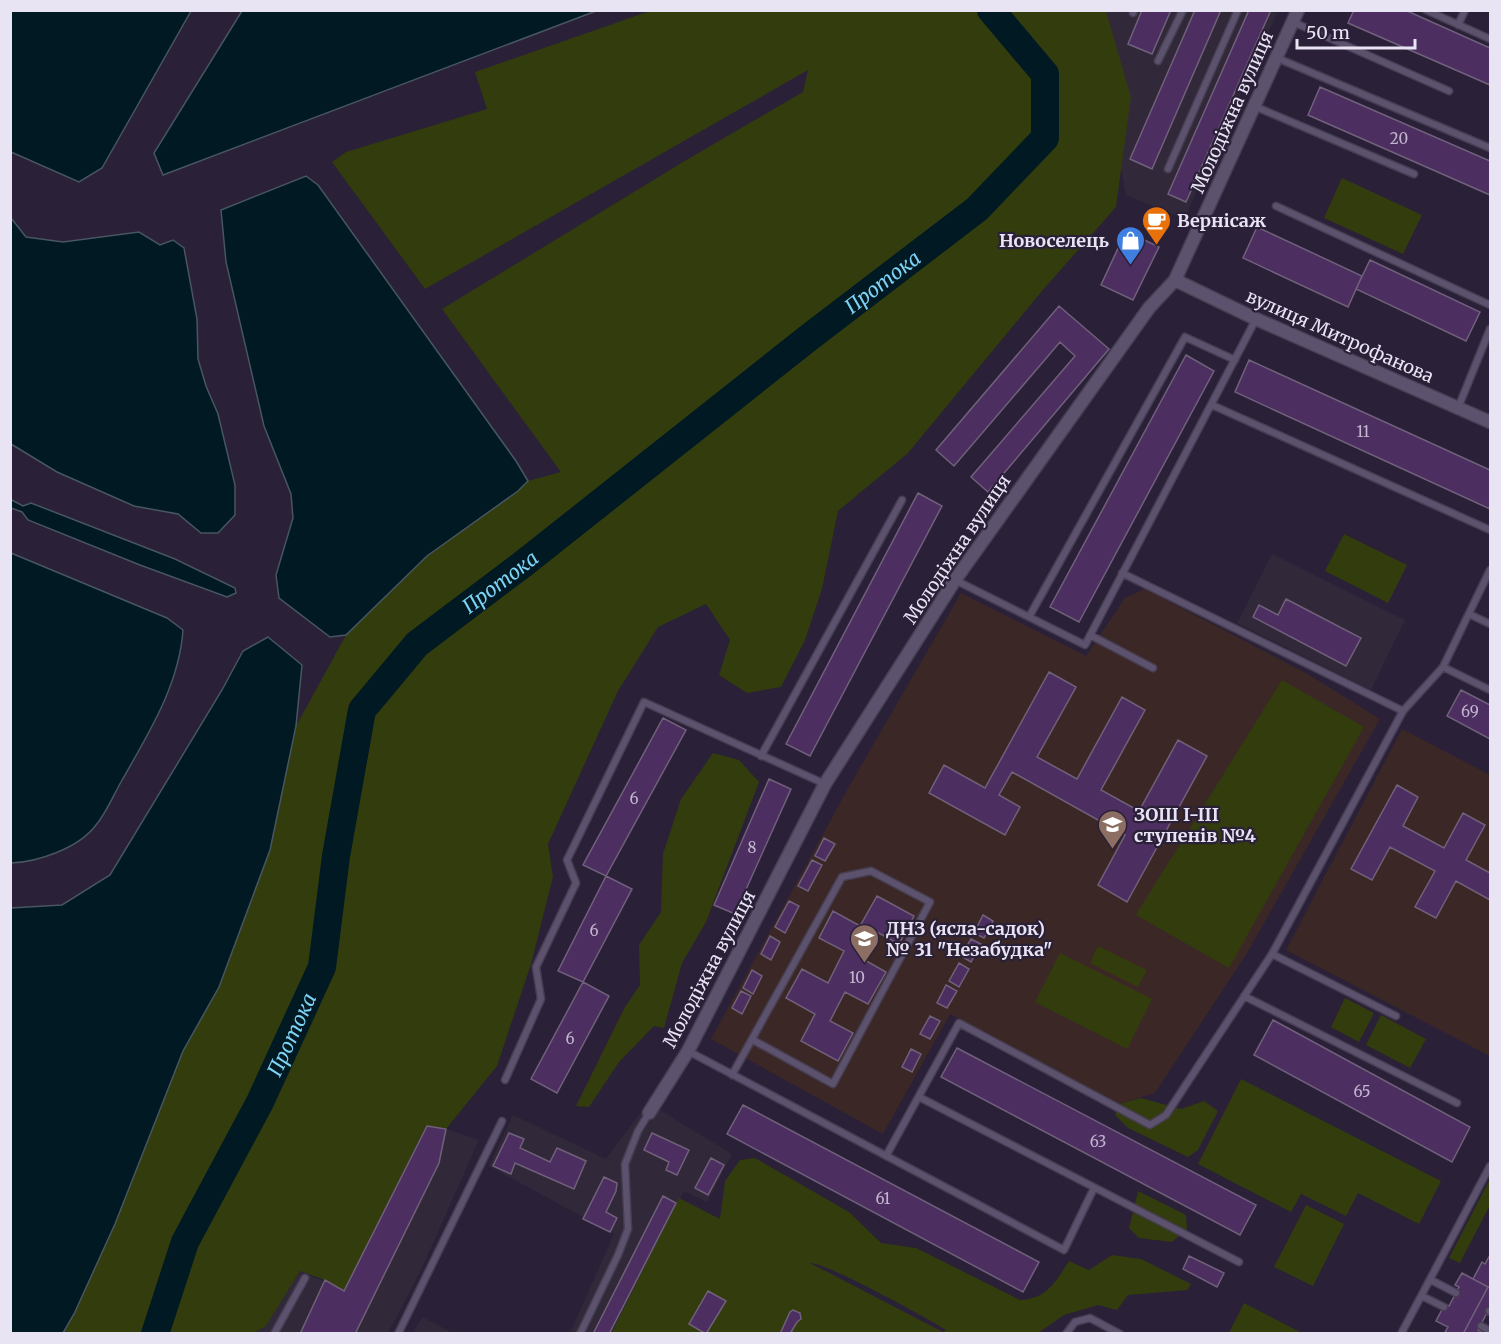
<svg xmlns="http://www.w3.org/2000/svg" width="1501" height="1344" font-family="Merriweather,serif">
  <style>
    .industrial { fill: #312939 }
    .education { fill: #3b2826 }
    .green { fill: #333c0d; fill-rule: evenodd }
    .water { fill: #011922; stroke: #475661; stroke-width: 1.5 }
    .lines { fill: none; stroke-linecap: round; stroke-linejoin: round }
    .river { stroke: #011922; stroke-width: 28 }
    .building { fill: #4c2e60; stroke: #70617b; stroke-width: 1.5 }
    .lane-casing { stroke: #463e52; stroke-width: 9 }
    .street-casing { stroke: #463e52; stroke-width: 15 }
    .lane { stroke: #5d526d; stroke-width: 6 }
    .street { stroke: #5d526d; stroke-width: 12 }
    .labels { text-anchor: middle; dominant-baseline: central; stroke-width: 4.5; stroke-linejoin: round; paint-order: stroke }
    .number-label { font-size: 15px; fill: #c2b6cf }
    .street-label { font-size: 18px; fill: #e9e4f4; stroke: #2a2038 }
    .poi-label { font-size: 18px; font-weight: bold; fill: #e9e4f4; stroke: #2a2038; text-anchor: start }
    .water-label { font-size: 20px; font-style: italic; fill: #7dd3f5; stroke: #2a2038 }
  </style>
  <rect width="100%" height="100%" fill="#2a2038"/>
  <!-- industrial -->
  <path class="industrial" d="M1092,11H1278L1184,219L1126,195Z
    M1272,554L1405,620L1371,690L1237,623Z
    M648,1103L732,1154L707,1202L684,1191L611,1334L570,1333L614,1234L489,1166L513,1115L606,1159Z
    M427,1126L446,1129L479,1140L420,1272L388,1333L254,1334L266,1326L300,1271L344,1290Z
    M422,1317L453,1333H413Z"/>
  <!-- education -->
  <path class="education" d="M1145,589L1306,673L1380,719L1247,953L1155,1093L1119,1104L950,1014L883,1134L711,1039L847,790L961,593L1086,656L1125,598Z
    M1402,729L1490,775V1056L1286,950Z"/>
  <!-- green -->
  <path class="green" d="M650,11H1106L1131,97L1116,207L1042,291L908,453L838,511L822,589L805,640L781,687L747,693L719,675L730,640L706,604L658,627L618,691L548,844L553,877L531,964L497,1066L446,1129L426,1126L344,1291L325,1280L300,1271L266,1326L254,1333L63,1334L74,1314L183,1051L219,987L270,850L296,726L346,635L427,556L518,491L528,481L561,472L442,309L683,162L803,92L808,70L425,289L332,162L346,152L487,109L475,72Z
    M1342,178L1422,215L1403,254L1324,218Z
    M1344,534L1407,565L1388,603L1325,571Z
    M1282,680L1364,727L1229,968L1136,915Z
    M713,753L739,760L759,782L706,922L682,963L664,1028L654,1026L619,1062L589,1107L576,1106L625,1007L640,985L639,945L661,912L663,854L681,799Z
    M1098,946L1147,970L1138,987L1090,963Z
    M1060,953L1152,999L1127,1049L1035,1002Z
    M1345,998L1374,1013L1359,1042L1331,1027Z
    M1381,1015L1426,1039L1410,1068L1366,1045Z
    M1241,1079L1441,1181L1419,1224L1358,1193L1346,1216L1301,1194L1291,1212L1198,1164Z
    M1141,1098L1181,1109L1204,1101L1218,1111L1198,1150L1188,1157L1128,1128L1115,1115L1119,1104Z
    M755,1158L849,1212L881,1243L916,1248L1020,1300C1047,1299 1056,1281 1069,1261L1089,1270L1112,1255L1141,1259L1191,1284L1187,1290L1128,1295L1117,1310L1098,1305L1064,1315L1038,1333L611,1334L679,1198L720,1219L725,1181L740,1160ZM810,1263C825,1262 929,1319 946,1330L943,1332Z
    M1490,1179V1205L1460,1263L1449,1258Z
    M1138,1191L1186,1215L1187,1229L1172,1242L1139,1238L1129,1228Z
    M1306,1205L1344,1224L1313,1286L1274,1267Z
    M1244,1303L1302,1333H1229Z"/>
  <!-- water -->
  <path class="water" d="M11,10L191,11L102,168L79,182L11,152Z
    M242,11V10L596,11L163,175L154,153Z
    M306,176L318,185L516,461L528,481L518,491L427,556L346,635L330,637L279,598L276,575L293,518L291,494L264,426L226,262L221,210Z
    M11,218L26,237L63,242L139,232L160,245L173,240L184,248L197,319L198,359L206,386L218,414L235,485V515L218,533H201L178,514L134,506L57,472L11,444Z
    M10,499L23,506L31,503L175,559L235,588L236,593L227,597L140,565L28,520L22,512L11,508Z
    M11,553L167,618L183,630C179,686 148,734 121,782C113,796 106,813 96,825C79,848 38,862 11,863Z
    M268,637L302,665L296,726L270,850L219,987L183,1051L115,1224L74,1314L63,1333H11V908L62,905L110,875L222,690L243,651Z"/>
  <g class="lines">
    <!-- river -->
    <path class="river" id="s1" d="M155,1334L185,1242L260,1102L322,967L336,856L362,710L417,644L523,564L807,339L977,209L1045,138V74L991,10"/>
  </g>
  <!-- building -->
  <path class="building" d="M1142,10H1171L1152,54L1128,44Z
    M1195,10H1221L1152,169L1130,159Z
    M1249,10H1271L1186,202L1168,194Z
    M1354,10H1405L1490,48V85L1348,23Z
    M1320,87L1490,161V195L1308,115Z
    M1257,227L1362,276L1348,307L1243,258Z
    M1126,231L1159,247L1133,300L1101,285Z
    M1370,260L1480,312L1466,341L1356,289Z
    M1059,306L1109,349L988,492L971,477L1075,356L1060,342L954,466L936,450Z
    M1186,355L1214,371L1079,622L1050,607Z
    M1249,360L1490,470V509L1235,392Z
    M918,493L942,506L810,756L786,744Z
    M1286,599L1361,638L1346,666L1253,617L1259,605L1278,615Z
    M1049,672L1076,687L1037,757L1077,779L1122,697L1145,710L1101,790L1139,811L1178,740L1207,756L1127,902L1098,885L1125,835L1012,772L999,795L1020,807L1005,835L929,793L944,765L985,788Z
    M1461,690L1490,705V739L1447,716Z
    M663,718L686,730L606,876L583,865Z
    M769,779L791,789L735,914L714,905Z
    M1397,785L1418,797L1403,826L1444,848L1463,813L1485,825L1466,860L1490,873V900L1456,881L1436,918L1415,907L1435,871L1390,847L1372,880L1351,869Z
    M824,838L835,844L825,861L815,856Z
    M812,860L822,865L808,891L798,886Z
    M606,876L632,889L583,982L558,971Z
    M877,896L914,916L899,944L875,931L861,958L886,972L868,1004L845,992L830,1021L853,1033L838,1061L801,1041L815,1014L786,998L802,969L828,983L844,951L819,938L833,911L860,926Z
    M789,901L799,906L785,933L775,927Z
    M983,915L993,921L984,938L974,933Z
    M770,936L780,942L771,960L761,954Z
    M971,939L981,944L971,962L961,956Z
    M959,963L969,969L959,987L949,981Z
    M752,970L762,976L753,994L743,988Z
    M583,982L609,996L557,1093L531,1079Z
    M946,985L957,991L947,1008L937,1003Z
    M741,991L751,996L742,1014L732,1008Z
    M930,1016L940,1021L930,1039L920,1034Z
    M1273,1020L1470,1127L1452,1162L1254,1055Z
    M957,1048L1256,1205L1240,1235L941,1077Z
    M911,1049L921,1054L912,1072L902,1067Z
    M743,1105L1039,1262L1023,1292L727,1134Z
    M427,1126L446,1129L439,1163L355,1334H300L325,1280L344,1291Z
    M509,1133L524,1139L520,1148L550,1162L557,1148L586,1161L574,1189L515,1163L511,1174L493,1166Z
    M652,1133L689,1150L677,1175L666,1170L669,1162L644,1150Z
    M711,1158L724,1165L708,1195L695,1188Z
    M604,1177L617,1183L616,1191L606,1212L617,1218L610,1232L583,1219Z
    M663,1196L676,1203L609,1334H593Z
    M1490,1255V1288L1473,1279L1482,1262L1485,1264Z
    M1189,1256L1224,1273L1217,1287L1183,1269Z
    M1462,1273L1488,1287L1463,1334H1444L1448,1327L1436,1321L1445,1304L1449,1306L1459,1287L1455,1285Z
    M1488,1287L1490,1288V1307L1478,1330L1484,1334H1463Z
    M708,1291L726,1301L706,1334L689,1324Z
    M793,1310L800,1313L801,1319L797,1322L790,1334H780L790,1312Z"/>
  <g class="lines">
    <defs>
      <path id="lane" d="M1426,10L1490,39
        M1133,13L1134,10
        M1293,22L1449,91
        M1458,25L1465,10
        M1277,58L1490,148
        M1158,61L1183,10
        M1254,106L1414,174
        M1168,169L1238,10
        M1276,206L1490,305
        M1212,405L1490,530
        M1458,408L1490,329
        M1122,573L1403,711
        M955,580L1085,645L1256,319
        M1469,614L1490,624
        M1029,617L1185,337L1235,360
        M1090,635L1153,668
        M1443,667L1490,690
        M761,756L902,500
        M1272,954L1396,1016
        M1244,996L1457,1103
        M688,1051L1064,1250L1094,1188
        M732,1075L842,877L871,871L930,902L833,1084L753,1040
        M505,1080L541,999L536,967L576,883L567,860L644,702L825,784
        M919,1097L1239,1262
        M886,1156L959,1023L1150,1125L1166,1115L1272,954L1403,711L1443,667L1490,570
        M1431,1280L1456,1293
        M1422,1296L1444,1307
        M1489,1311L1490,1312
        M1481,1326L1490,1331
        M274,1334L305,1278
        M398,1334L502,1121
        M580,1334L618,1255L628,1229L625,1164L638,1131L649,1113
        M1066,1334L1075,1322L1090,1318L1120,1334
        M1401,1334L1490,1166"/>
      <path id="street" d="M1175,280L1256,319L1490,422
        M649,1113L688,1051L825,784L955,580L1149,308L1175,280L1298,10"/>
    </defs>
    <!-- lane casing -->
    <use href="#lane" class="lane-casing"/>
    <!-- street casing -->
    <use href="#street" class="street-casing"/>
    <!-- lane -->
    <use href="#lane" class="lane"/>
    <!-- street -->
    <use href="#street" class="street"/>
  </g>
  <!-- icons -->
  <defs>
    <symbol id="cafe-pin" viewBox="-11 -11 22 30"><path d="M0 17L-7.5 6A9.5 9.5 0 1 1 7.5 6Z" fill="#e8710a" stroke="#2a2038"/><path d="M-5.5-4.5H6V0H3Q3 3.5 0 3.5H-2.5Q-5.5 3.5-5.5 0ZM3-3.2v2h1.7v-2ZM-6 4.5H4V6H-6Z" fill="#fff"/></symbol>
    <symbol id="shop-pin" viewBox="-11 -11 22 30"><path d="M0 17L-7.5 6A9.5 9.5 0 1 1 7.5 6Z" fill="#3f7fe0" stroke="#2a2038"/><path d="M-5-2.5h2.3a2.7 3.5 0 0 1 5.4 0H5L5.5 6h-11ZM-1.5-2.5h3a1.5 2.3 0 0 0-3 0Z" fill="#fff"/></symbol>
    <symbol id="school-pin" viewBox="-11 -11 22 30"><path d="M0 17L-7.5 6A9.5 9.5 0 1 1 7.5 6Z" fill="#8d6e63" stroke="#2a2038"/><path d="M0-5L7-2L0 1L-7-2ZM-4 1L0 2.5L4 1V4Q0 6-4 4Z" fill="#fff"/></symbol>
  </defs>
  <g fill-rule="evenodd">
    <use href="#cafe-pin" x="1140" y="204" width="33" height="45"/>
    <use href="#shop-pin" x="1114" y="224" width="33" height="45"/>
    <use href="#school-pin" x="1096" y="808" width="33" height="45"/>
    <use href="#school-pin" x="848" y="922" width="33" height="45"/>
  </g>
  <g class="labels">
    <!-- number labels -->
    <g class="number-label">
      <text x="1399" y="138">20</text>
      <text x="1363" y="431">11</text>
      <text x="1470" y="711">69</text>
      <text x="634" y="798">6</text>
      <text x="752" y="847">8</text>
      <text x="594" y="930">6</text>
      <text x="857" y="977">10</text>
      <text x="570" y="1038">6</text>
      <text x="1362" y="1091">65</text>
      <text x="1098" y="1141">63</text>
      <text x="883" y="1198">61</text>
    </g>
    <!-- street labels -->
    <g class="street-label">
      <text transform="translate(1232 112) rotate(-66)">Молодіжна вулиця</text>
      <text transform="translate(1340 336) rotate(24)">вулиця Митрофанова</text>
      <text transform="translate(957 549) rotate(-56)">Молодіжна вулиця</text>
      <text transform="translate(709 969) rotate(-62)">Молодіжна вулиця</text>
    </g>
    <!-- poi labels -->
    <g class="poi-label">
      <text x="1177" y="220">Вернісаж</text>
      <text x="1109" y="240" text-anchor="end">Новоселець</text>
      <text x="1134" y="814">ЗОШ І-ІІІ<tspan x="1134" dy="21">ступенів №4</tspan></text>
      <text x="886" y="928">ДНЗ (ясла-садок)<tspan x="886" dy="21">№ 31 "Незабудка"</tspan></text>
    </g>
    <!-- water labels -->
    <g class="water-label">
      <text stroke="none"><textPath href="#s1" startOffset="1340">Протока</textPath></text>
      <text stroke="none"><textPath href="#s1" startOffset="854">Протока</textPath></text>
      <text stroke="none"><textPath href="#s1" startOffset="330">Протока</textPath></text>
    </g>
  </g>
  <!-- border -->
  <rect width="1501" height="1344" fill="none" stroke="#e9e4f4" stroke-width="24"/>
  <!-- scale -->
  <path d="M1297 39v9h118v-9" fill="none" stroke="#e9e4f4" stroke-width="3"/>
  <text x="1306" y="39" font-size="18" fill="#e9e4f4" stroke="#2a2038" stroke-width="4.5" paint-order="stroke">50 m</text>
</svg>
